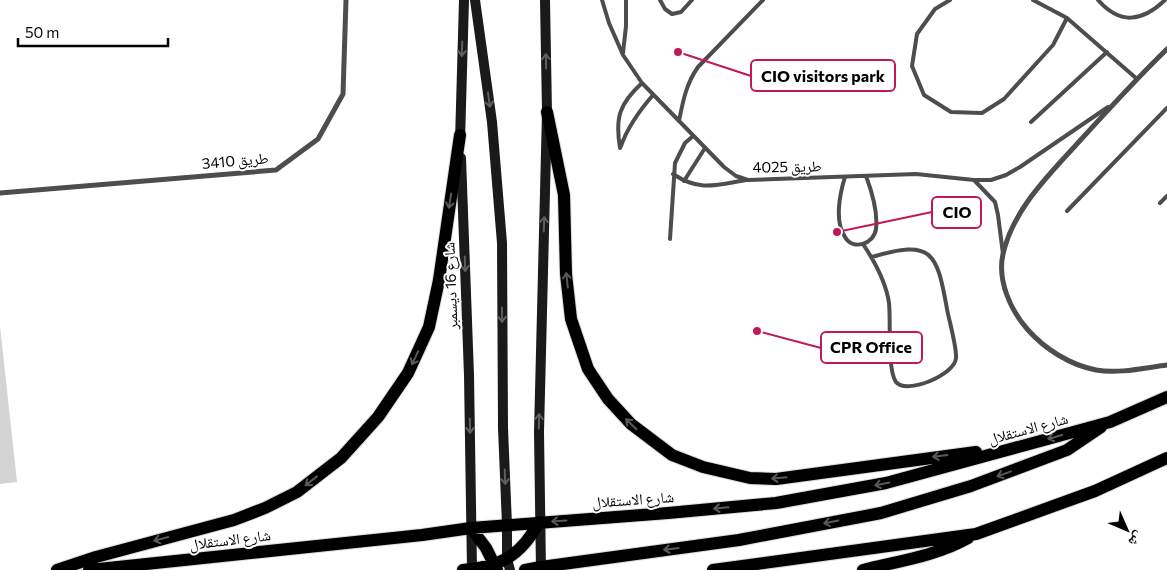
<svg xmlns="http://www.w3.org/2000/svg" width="1167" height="570" font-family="Commissioner,'Noto Naskh Arabic',sans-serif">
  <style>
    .green { fill: #d4d4d4 }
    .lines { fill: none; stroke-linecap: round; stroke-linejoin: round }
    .primary-casing { stroke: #dbdbdb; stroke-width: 14 }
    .service { stroke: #4d4d4d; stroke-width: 4 }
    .minor { stroke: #4d4d4d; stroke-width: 5 }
    .secondary { stroke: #1a1a1a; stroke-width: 10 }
    .primary { stroke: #000; stroke-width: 12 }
    .oneway { stroke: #5f5f5f }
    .oneway2 { stroke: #595959 }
    .labels { text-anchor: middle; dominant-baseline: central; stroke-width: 4; stroke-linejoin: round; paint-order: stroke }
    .street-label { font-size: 15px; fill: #000; stroke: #fff }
    .leader { fill: none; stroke: #c2185b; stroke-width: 2 }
    .callout-dot { fill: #c2185b; stroke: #fff; stroke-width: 2 }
    .callout { fill: #fff; stroke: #c2185b; stroke-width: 2 }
    .callout-label { font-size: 16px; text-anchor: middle; font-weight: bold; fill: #000 }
  </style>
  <rect width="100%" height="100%" fill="#fff"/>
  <!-- green -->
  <path class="green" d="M0,326L17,482L0,484Z"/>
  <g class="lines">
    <defs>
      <path id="primary" d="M547,112L564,195L566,274L571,319L588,369L608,399L631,424L672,455L703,467L750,478L776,479L976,452
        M471,528L486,548L497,570
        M57,570L96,557L234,520L265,508L297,492L341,458L378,417L408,373L429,327L439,280L460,135
        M89,570L422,535L471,528L668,513L776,503L886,483L1110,422L1167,397
        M463,570C500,567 521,556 539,522
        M525,570L541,567L739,540L881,513L971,486L1067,450L1101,427
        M713,570L976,534L1095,491L1167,458
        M863,570C899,561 936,556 968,538"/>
    </defs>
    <!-- primary casing -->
    <use href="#primary" class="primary-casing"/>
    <!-- service -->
    <path class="service" d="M602,0L609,23L623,55L642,83L724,167L736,176L748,180L916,174L974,180H991L1006,175L1020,167L1108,107
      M660,0L665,9L672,14L681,12L692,0
      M950,0L935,9L917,34L912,66L924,95L951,112L982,113L1004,99L1053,45L1067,18
      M1033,0L1067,18L1137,79
      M1098,0C1120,25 1142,22 1165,0
      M623,53L626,26V0
      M679,121C683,101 686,84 698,67L763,0
      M1031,122L1107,52
      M621,146C628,126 640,110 653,95
      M620,148C615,118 619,104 642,83
      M673,174C700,192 716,185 746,180
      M845,177C840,193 834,221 845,237C853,251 874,244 876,229C878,212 872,192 866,176
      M974,180L995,202L998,215L1003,254
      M684,181L705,148
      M1160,203L1167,196
      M1067,211L1167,108
      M670,239L675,163L685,143L693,136
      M863,244C875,262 886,282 889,303C891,321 887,369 896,382C906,395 955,375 956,358C957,348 949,320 947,309C937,252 932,239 872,257"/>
    <!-- minor -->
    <path class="minor" d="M1167,49C1135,80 1106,112 1076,145C1047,177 1013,210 1003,254C997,281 1011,311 1028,330C1045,349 1070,365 1096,370C1118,374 1144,368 1167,365
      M0,193L276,170L318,139L343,94L346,0"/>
    <!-- secondary -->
    <path class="secondary" d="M475,0L492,122L502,243L503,428L507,525V559L510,570
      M460,141L464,0
      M461,158L469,375L472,570
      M541,570L539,432L547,112L545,0"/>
    <!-- primary -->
    <use href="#primary" class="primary"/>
  </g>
  <!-- one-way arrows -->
  <defs><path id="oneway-shaft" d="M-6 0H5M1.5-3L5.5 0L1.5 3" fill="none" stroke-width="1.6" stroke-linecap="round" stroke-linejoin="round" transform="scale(1.25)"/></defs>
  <g class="oneway">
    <use href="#oneway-shaft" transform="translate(462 49) rotate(92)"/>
    <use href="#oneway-shaft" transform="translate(546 61) rotate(-91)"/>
    <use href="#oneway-shaft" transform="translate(489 100) rotate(82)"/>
    <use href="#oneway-shaft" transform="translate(544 224) rotate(-88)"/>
    <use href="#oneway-shaft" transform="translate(465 264) rotate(88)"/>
    <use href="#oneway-shaft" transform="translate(502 315) rotate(89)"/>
    <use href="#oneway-shaft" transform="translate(539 421) rotate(-88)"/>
    <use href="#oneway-shaft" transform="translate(470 426) rotate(89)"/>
    <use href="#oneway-shaft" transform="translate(505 477) rotate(88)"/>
  </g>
  <g class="oneway2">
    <use href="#oneway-shaft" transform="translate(450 201) rotate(99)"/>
    <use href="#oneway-shaft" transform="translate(567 280) rotate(-96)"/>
    <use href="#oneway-shaft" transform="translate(415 358) rotate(115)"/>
    <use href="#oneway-shaft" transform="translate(631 424) rotate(-136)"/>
    <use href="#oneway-shaft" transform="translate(1055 437) rotate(164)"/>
    <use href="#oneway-shaft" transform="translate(940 456) rotate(173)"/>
    <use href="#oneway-shaft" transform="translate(1004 474) rotate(160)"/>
    <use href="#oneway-shaft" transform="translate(779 478) rotate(175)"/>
    <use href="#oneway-shaft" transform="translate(311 481) rotate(142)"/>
    <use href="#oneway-shaft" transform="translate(882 484) rotate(169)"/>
    <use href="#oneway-shaft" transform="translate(721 508) rotate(175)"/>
    <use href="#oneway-shaft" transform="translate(559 521) rotate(176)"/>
    <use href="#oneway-shaft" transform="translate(831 522) rotate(169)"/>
    <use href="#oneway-shaft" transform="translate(161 539) rotate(165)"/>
    <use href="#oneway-shaft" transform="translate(671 549) rotate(173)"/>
  </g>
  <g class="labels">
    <!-- street labels -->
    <g class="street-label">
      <text transform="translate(235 160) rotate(-5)">طريق 3410</text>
      <text transform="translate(787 166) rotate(-1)">طريق 4025</text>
      <text transform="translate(450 286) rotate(-92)">شارع 16 ديسمبر</text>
      <text transform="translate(1028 428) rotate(-15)">شارع الاستقلال</text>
      <text transform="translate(633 499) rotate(-4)">شارع الاستقلال</text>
      <text transform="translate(230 539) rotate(-7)">شارع الاستقلال</text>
    </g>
  </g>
  <!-- callouts -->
  <path class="leader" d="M678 52L751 76M837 232L932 212M757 331L821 348"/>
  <g class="callout-dot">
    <circle cx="678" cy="52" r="5"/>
    <circle cx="837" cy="232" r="5"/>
    <circle cx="757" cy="331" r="5"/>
  </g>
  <g class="callout">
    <rect x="751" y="60" width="144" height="31" rx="5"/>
    <rect x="932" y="197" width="49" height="31" rx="5"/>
    <rect x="821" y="332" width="101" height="31" rx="5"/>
  </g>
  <g class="callout-label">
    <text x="823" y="82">CIO visitors park</text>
    <text x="957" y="218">CIO</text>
    <text x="871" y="353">CPR Office</text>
  </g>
  <!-- north arrow -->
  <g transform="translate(1127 530) rotate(135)" stroke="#ffffff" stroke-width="4" paint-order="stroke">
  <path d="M0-4L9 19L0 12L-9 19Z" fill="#000000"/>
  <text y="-8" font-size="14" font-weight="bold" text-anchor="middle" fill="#000000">ش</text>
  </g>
  <!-- scale -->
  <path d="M18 38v8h150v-8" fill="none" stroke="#000000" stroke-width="2.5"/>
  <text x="25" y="38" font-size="15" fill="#000000" stroke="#ffffff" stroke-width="4" paint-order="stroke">50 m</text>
</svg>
